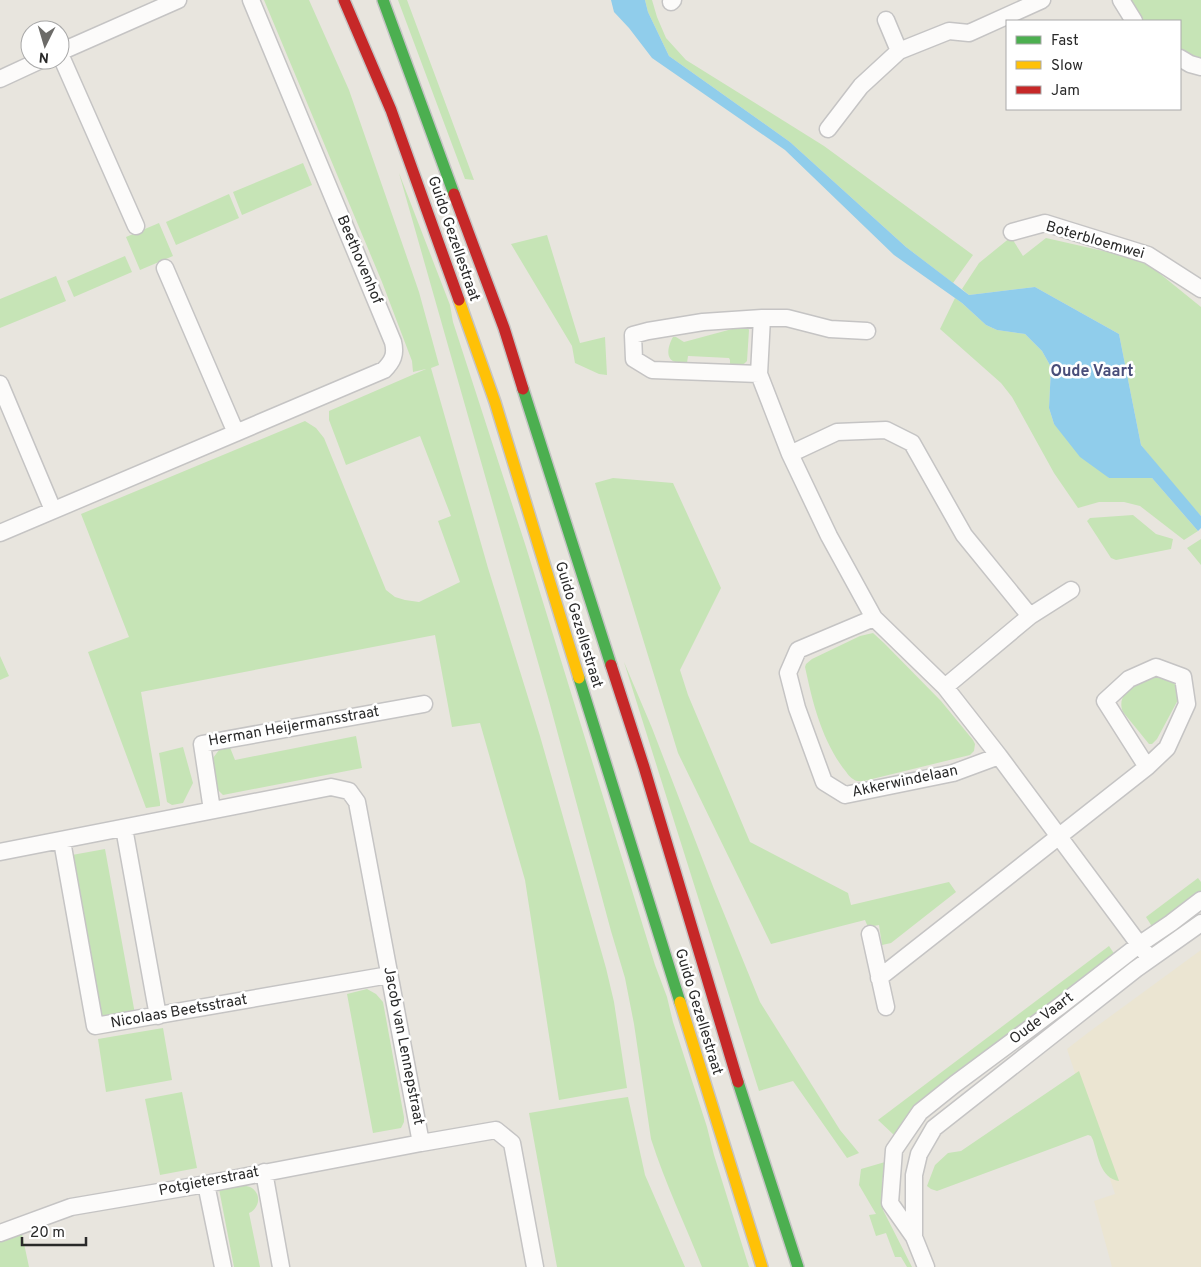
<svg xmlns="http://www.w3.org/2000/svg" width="1201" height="1267" font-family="Overpass,sans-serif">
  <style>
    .education { fill: #ebe5d2 }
    .green { fill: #c6e4b6 }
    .water { fill: #90cdeb }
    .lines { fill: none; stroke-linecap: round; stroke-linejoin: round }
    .street-casing { stroke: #c5c4c4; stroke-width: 19 }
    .fast-casing { stroke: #c5c4c4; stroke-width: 14 }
    .slow-casing { stroke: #c5c4c4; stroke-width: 14 }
    .jam-casing { stroke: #c5c4c4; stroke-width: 14 }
    .street { stroke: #fcfbfa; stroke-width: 16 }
    .fast { stroke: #4caf50; stroke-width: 11 }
    .slow { stroke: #ffc107; stroke-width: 11 }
    .jam { stroke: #c62828; stroke-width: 11 }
    .labels { text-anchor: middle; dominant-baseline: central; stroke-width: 5; stroke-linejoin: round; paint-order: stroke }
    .street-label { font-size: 15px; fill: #292929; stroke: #fff }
    .neighbourhood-label { font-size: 16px; font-weight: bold; fill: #494e7a; stroke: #fff }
  </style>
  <rect width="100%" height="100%" fill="#e8e5de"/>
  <!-- education -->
  <path class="education" d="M1201,950V1267H1112L1094,1201L1115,1194L1067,1049L1089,1032Z"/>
  <!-- green -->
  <path class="green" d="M264,0H309L349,90L419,292L439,365L431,368L488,568L540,736L606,968L614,1002L627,1088L559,1100L525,880L480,723L452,727L435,635L141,692L160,803V806L146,808L88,652L129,637L81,514L305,421L316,428L324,438L386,590L395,597L405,600L419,602L460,582L438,521L451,516L420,436L346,465L329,420V411L426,369L413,372L412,361L382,282Z
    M398,0H407L474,180L465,179Z
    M645,0H652L657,17L666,38L686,60L824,146L973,255L953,283L906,247L790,142L669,56L648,12Z
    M1121,0H1201V67L1180,58V21H1134Z
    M303,163L312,185L242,215L233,192Z
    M399,173L450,305L453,322L526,547L655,965L667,997L673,1022L707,1127L714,1155L749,1267H702C685,1224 665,1183 651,1139L634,1024L625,978L611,931L549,701Z
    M229,194L239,218L176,245L166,222Z
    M159,223L173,256L140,270L126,237Z
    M547,235L580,343L605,337L607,375L599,374L575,363L572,346L511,244Z
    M1011,237L1023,256L1046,238L1143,260L1201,307V516L1179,492L1141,445L1119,334L1035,287L969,295L962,289L979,263Z
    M125,256L132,272L74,297L67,281Z
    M56,276L66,301L0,328V299Z
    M955,298L962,303L986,325L997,330L1025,334L1042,351L1051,367L1049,408L1054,424L1109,478H1152L1198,531L1184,540L1140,506L1124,502H1099L1078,508L1054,473L1012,397L1001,383L940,329Z
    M735,324L747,326L749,330L747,361C742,367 737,366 730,365V360L729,358L689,356H688L687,363C683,363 678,363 675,362C664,358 669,344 673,337H676L684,342L732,329Z
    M613,478L673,483L721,588L680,670L688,695L750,842L848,893L851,905L949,882L956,892L891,943L882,945L879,925L868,927L865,920L771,944L678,753L595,483Z
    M1133,515L1156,534L1173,539L1171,549L1116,560L1111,558L1087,521L1090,518Z
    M1201,539V565L1187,548Z
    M873,633L884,643L941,701L973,740L975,744L974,751L970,755L864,781C860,781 856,782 853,779C849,777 846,771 843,768C821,737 813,704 805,667L806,664L812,659L860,636Z
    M0,656L9,676L0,680Z
    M624,662L652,728L714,889L760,1002L840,1130L859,1153L847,1158L793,1081L759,1091Z
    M1158,675L1175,684L1179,698L1157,739L1152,744H1149L1123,712C1114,691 1143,682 1158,675Z
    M356,736L362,768L223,795L216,788L213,758L222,746L229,745L235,760Z
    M183,747L193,783L183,803L172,805L167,802L159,753Z
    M105,849L135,1014L102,1020L72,855Z
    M1198,878L1201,882V895L1155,926L1151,925L1146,917Z
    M1109,946L1117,958L919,1109L894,1135L878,1120Z
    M367,989L376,994L383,1002L404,1117V1122L401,1128L373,1133L347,994Z
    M163,1028L172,1080L106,1092L98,1039Z
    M1079,1071L1119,1181C1100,1178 1098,1155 1093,1140L1091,1136L1088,1135L937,1191L931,1189L927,1186L935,1165L948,1153L961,1151Z
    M182,1092L197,1168L160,1175L145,1099Z
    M628,1097L645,1175L685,1267H557L529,1113L607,1100Z
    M885,1162L882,1183L883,1210L912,1267H907L901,1257H895L886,1233L876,1236L869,1215L876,1214L859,1185L861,1169Z
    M242,1185C245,1186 248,1186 250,1187C262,1193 260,1208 249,1213L260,1267H234L219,1189Z
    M22,1234L29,1267H0V1241Z"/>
  <!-- water -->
  <path class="water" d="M611,0H645L648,12L669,56L790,142L906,247L969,295L1035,287L1119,334L1141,445L1201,516V528L1198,531L1152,478H1109L1080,457L1054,424L1049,408L1051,367L1042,351L1025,334L997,330L986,325L962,303L894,255L785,150L652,58L629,28L614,12Z"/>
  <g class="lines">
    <defs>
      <path id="street" d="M1121,0L1134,21
        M671,2L673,0
        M886,20L899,51
        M60,52L178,0
        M60,54L136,226
        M1180,58L1190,64L1201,67
        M0,79L41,60
        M828,129L861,86L899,51L949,31L969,33L1042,0
        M1012,232L1045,223L1148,255L1201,289
        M165,268L236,433
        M762,318L759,374L790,454L829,536L874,618L945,687L999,756L1150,959
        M759,374L652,370L634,359L633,335L648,331L703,322L762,318H787L830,329L867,331
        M0,384L53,510
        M790,454L837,432L886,430L912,443L964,535L1030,616
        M0,533L384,370C393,361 396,354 393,342L251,0
        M874,618L798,650L788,673L797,708L824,782L845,795L953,773L999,756
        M945,687L1030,616L1071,590
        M212,810L202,744L424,704
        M124,828L158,1016
        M62,841L95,1026L389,975
        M0,852L331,787L349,791L357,802L421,1143L496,1130L512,1143L535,1267
        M870,934L886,1007
        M879,978L1147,767L1167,748L1187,704L1183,677L1156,667L1129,679L1105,701L1147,767
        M264,1172L281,1267
        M206,1184L223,1267
        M0,1233L71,1207L206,1184L421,1143
        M914,1237V1175L919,1154L934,1128L1136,969L1201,923
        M926,1267L914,1237L890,1203L894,1150L920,1112L955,1084L1060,1006L1140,944L1171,923L1201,900"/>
      <path id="fast" d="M383,0L454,194
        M523,389L611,665
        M579,678L680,1002
        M738,1082L798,1267"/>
      <path id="slow" d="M459,300L495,402L579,678
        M680,1002L762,1267"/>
      <path id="jam" d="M344,0L391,110L459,300
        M454,194L504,328L523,389
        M611,665L644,767L738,1082"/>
    </defs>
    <!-- street casing -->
    <use href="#street" class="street-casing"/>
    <!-- fast casing -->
    <use href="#fast" class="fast-casing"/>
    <!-- slow casing -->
    <use href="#slow" class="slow-casing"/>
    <!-- jam casing -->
    <use href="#jam" class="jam-casing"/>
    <!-- street -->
    <use href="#street" class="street"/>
    <!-- fast -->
    <use href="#fast" class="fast"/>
    <!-- slow -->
    <use href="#slow" class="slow"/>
    <!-- jam -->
    <use href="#jam" class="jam"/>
  </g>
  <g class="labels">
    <!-- street labels -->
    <g class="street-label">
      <text transform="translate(453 239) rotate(71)">Guido Gezellestraat</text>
      <text transform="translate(1095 241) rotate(16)">Boterbloemwei</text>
      <text transform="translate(359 260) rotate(67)">Beethovenhof</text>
      <text transform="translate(578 625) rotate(73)">Guido Gezellestraat</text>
      <text transform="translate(294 727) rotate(-10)">Herman Heijermansstraat</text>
      <text transform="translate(905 782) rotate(-12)">Akkerwindelaan</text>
      <text transform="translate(179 1012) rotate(-10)">Nicolaas Beetsstraat</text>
      <text transform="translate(698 1012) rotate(73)">Guido Gezellestraat</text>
      <text transform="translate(1042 1019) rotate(-37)">Oude Vaart</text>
      <text transform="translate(403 1046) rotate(79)">Jacob van Lennepstraat</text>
      <text transform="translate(209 1182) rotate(-11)">Potgieterstraat</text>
    </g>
    <!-- neighbourhood labels -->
    <g class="neighbourhood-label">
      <text x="1092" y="372">Oude Vaart</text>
    </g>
  </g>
  <!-- legend -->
  <rect x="1006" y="20" width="175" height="90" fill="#ffffff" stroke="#a9a9a9"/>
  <rect x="1016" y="36" width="25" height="8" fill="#4caf50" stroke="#a9a9a9"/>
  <text x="1051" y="45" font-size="15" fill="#292929">Fast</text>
  <rect x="1016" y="61" width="25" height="8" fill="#ffc107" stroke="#a9a9a9"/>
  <text x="1051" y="70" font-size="15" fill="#292929">Slow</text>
  <rect x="1016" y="86" width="25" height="8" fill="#c62828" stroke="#a9a9a9"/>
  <text x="1051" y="95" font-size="15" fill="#292929">Jam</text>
  <!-- north arrow -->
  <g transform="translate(45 45) rotate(185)"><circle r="24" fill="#ffffff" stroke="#a9a9a9"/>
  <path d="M0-4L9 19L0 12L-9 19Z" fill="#6c6b68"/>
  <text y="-8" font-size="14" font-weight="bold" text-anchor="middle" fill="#292929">N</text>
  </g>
  <!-- scale -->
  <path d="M22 1237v8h64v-8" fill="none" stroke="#292929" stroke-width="2.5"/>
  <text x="30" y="1237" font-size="15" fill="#292929" stroke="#ffffff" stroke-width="4" paint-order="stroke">20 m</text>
</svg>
